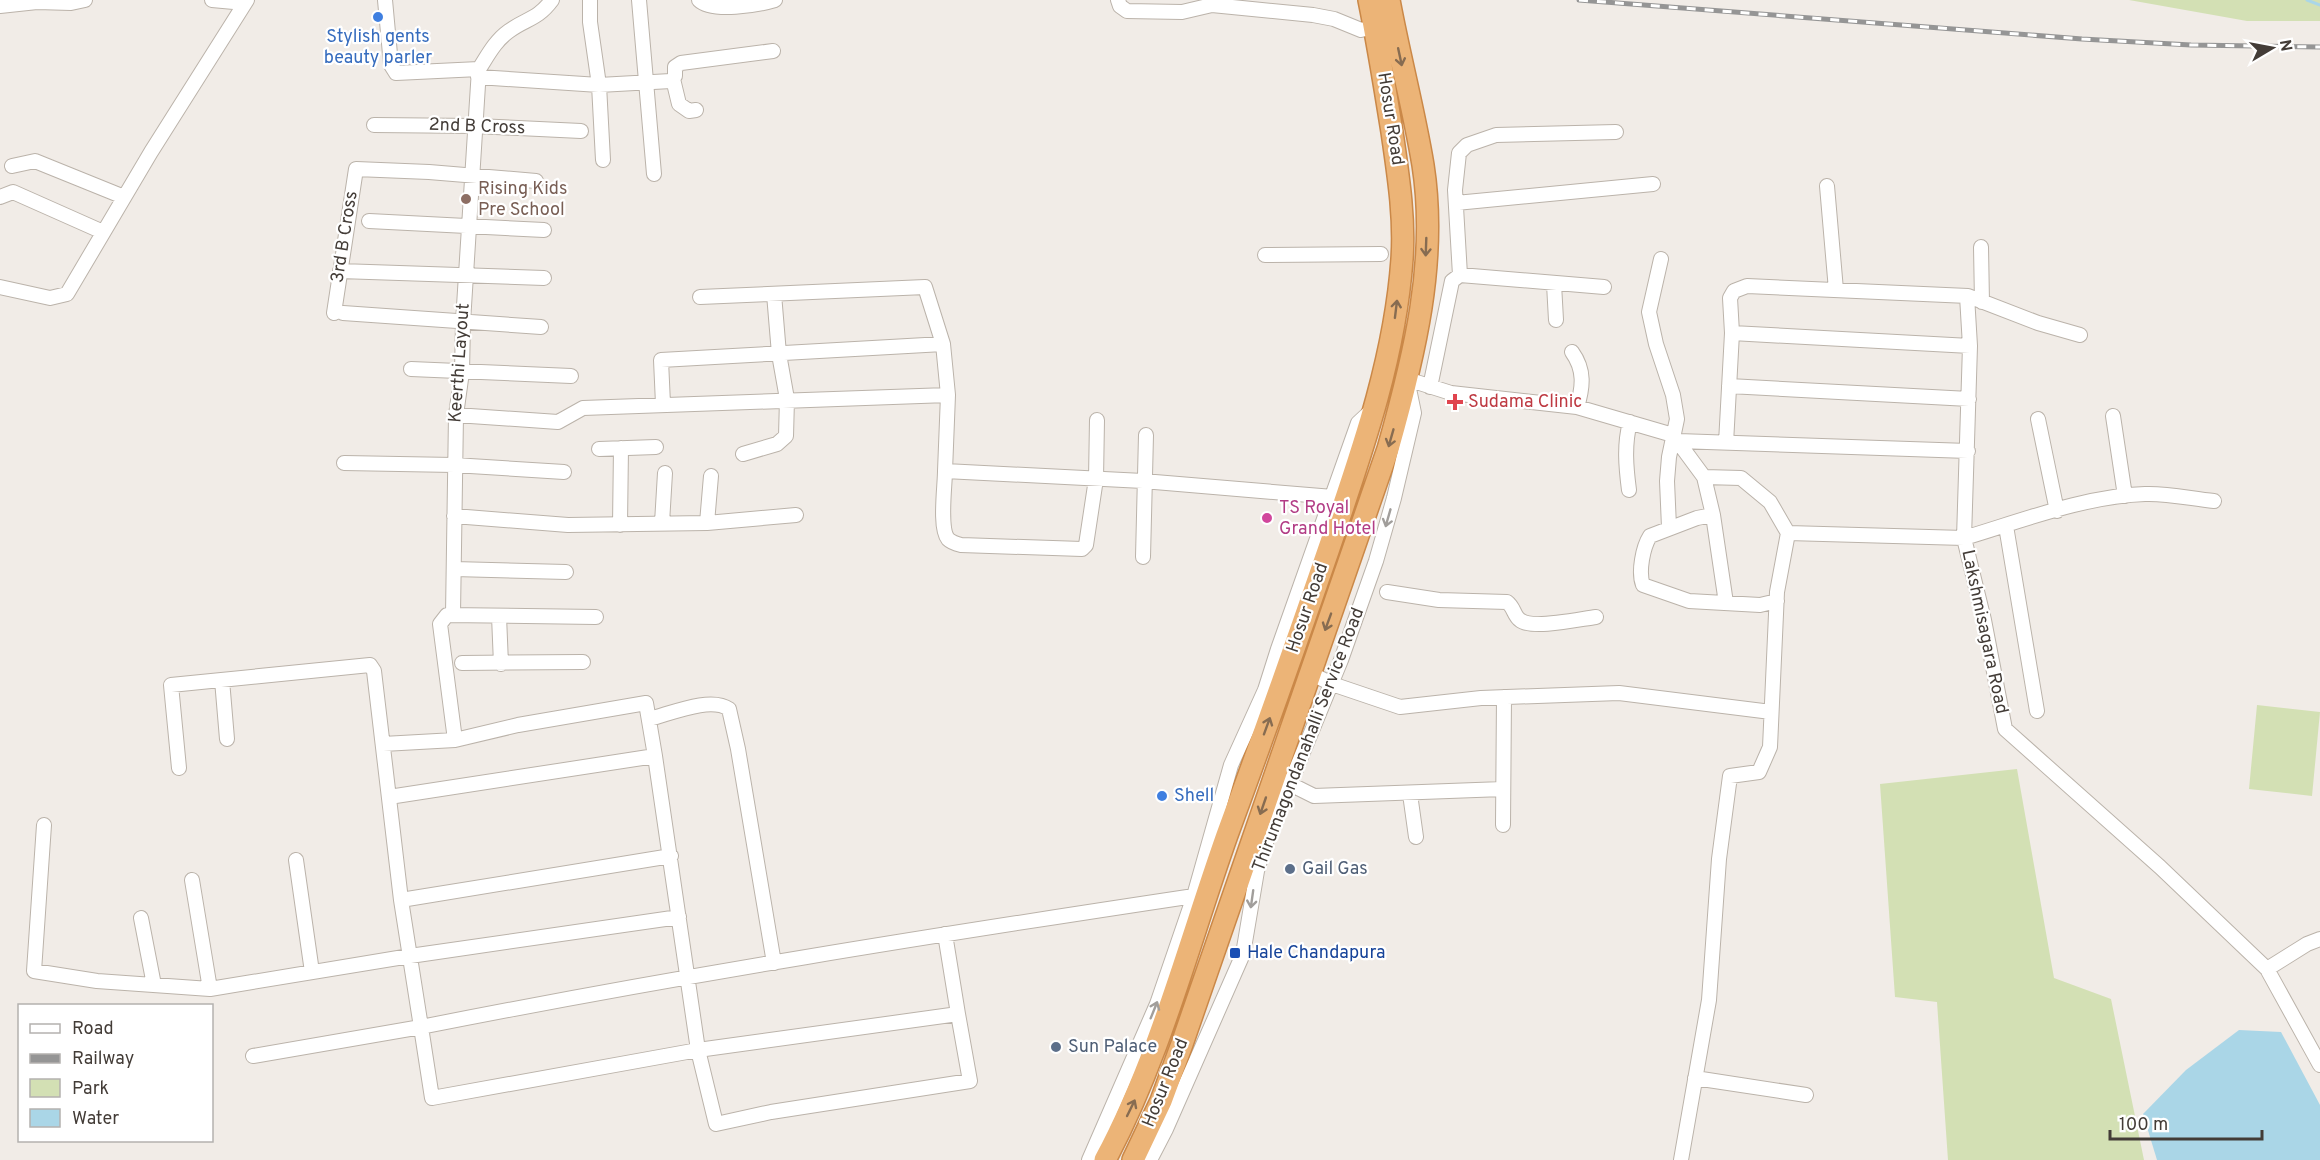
<svg xmlns="http://www.w3.org/2000/svg" width="2320" height="1160" font-family="Overpass,sans-serif">
  <style>
    .green { fill: #d3e0b4 }
    .water { fill: #aad6e7 }
    .lines { fill: none; stroke-linecap: round; stroke-linejoin: round }
    .stream { stroke: #aad6e7; stroke-width: 3 }
    .minor-casing { stroke: #bbb3aa; stroke-width: 16 }
    .highway-casing { stroke: #ca8848; stroke-width: 24 }
    .minor { stroke: #fff; stroke-width: 14 }
    .highway { stroke: #ecb477; stroke-width: 21 }
    .rail-casing { stroke: #959595; stroke-width: 5 }
    .rail { stroke: #fff; stroke-width: 3; stroke-dasharray: 9; stroke-linecap: butt }
    .oneway { stroke: #876c51 }
    .oneway2 { stroke: #a19e9b }
    .shop-dot { fill: #3f7fe0; stroke: #fff; stroke-width: 2 }
    .education-dot { fill: #8d6e63; stroke: #fff; stroke-width: 2 }
    .health-dot { fill: #e0444e; stroke: #fff; stroke-width: 2 }
    .hotel-dot { fill: #d1479c; stroke: #fff; stroke-width: 2 }
    .service-dot { fill: #5c6f8a; stroke: #fff; stroke-width: 2 }
    .transit-dot { fill: #1a4fb4; stroke: #fff; stroke-width: 2 }
    .labels { text-anchor: middle; dominant-baseline: central; stroke-width: 4.5; stroke-linejoin: round; paint-order: stroke }
    .shop-label { font-size: 18px; fill: #366cbe; stroke: #fff }
    .street-label { font-size: 18px; fill: #433c37; stroke: #fff }
    .education-label { font-size: 18px; fill: #785e54; stroke: #fff; text-anchor: start }
    .health-label { font-size: 18px; fill: #be3a42; stroke: #fff; text-anchor: start }
    .hotel-label { font-size: 18px; fill: #b23c85; stroke: #fff; text-anchor: start }
    .service-label { font-size: 18px; fill: #4e5e75; stroke: #fff; text-anchor: start }
    .transit-label { font-size: 18px; fill: #164399; stroke: #fff; text-anchor: start }
  </style>
  <rect width="100%" height="100%" fill="#f1ece7"/>
  <!-- green -->
  <path class="green" d="M2129,0H2320V21H2247Z
    M2257,705L2320,712L2312,796L2249,789Z
    M2017,769L2054,978L2111,999L2144,1160H1948L1937,1002L1895,997L1880,784Z"/>
  <!-- water -->
  <path class="water" d="M2239,1030L2281,1032L2320,1105V1160H2157L2143,1114L2186,1070Z"/>
  <g class="lines">
    <!-- stream -->
    <path class="stream" d="M2307,0L2320,5"/>
    <defs>
      <path id="minor" d="M212,0L245,3
        M385,0L391,65L396,73L479,69L463,322L462,372L456,415L453,614
        M590,0V22L599,85L603,160
        M639,0L654,174
        M699,0C712,13 758,5 775,0
        M1118,0L1120,6L1127,11L1182,12L1212,5L1313,15L1334,19L1361,30L1375,27
        M0,6L37,2L71,3L85,0
        M479,69C488,55 495,41 509,31C527,18 537,20 552,0
        M478,77L599,85L671,81L675,76V67L681,63L773,51
        M673,79L679,104L689,111L696,110
        M374,125L476,126L581,131
        M12,166L35,161L124,197
        M1827,186L1836,290
        M0,197L13,192L103,232
        M1456,203L1653,184
        M369,221L544,230
        M1981,247L1982,302
        M1265,255L1381,254
        M1661,259L1649,312L1656,344L1673,395L1677,419L1669,457L1667,481L1669,527
        M340,271L544,278
        M1460,275L1455,190L1459,153L1467,145L1496,135L1616,132
        M1554,284L1556,320
        M0,287L50,298L67,294L151,152L247,0
        M1967,296L1970,346L1964,538C2021,521 2085,496 2145,494C2168,493 2192,499 2214,501
        M700,297L925,287L943,344L948,395
        M334,313L356,169L429,172L536,181
        M343,313L541,327
        M1732,333L1970,346
        M1572,352C1585,370 1583,387 1577,407
        M411,369L571,376
        M1729,386L1969,399
        M1430,387L1452,281L1460,275L1604,287
        M663,404L661,360L943,344
        M456,415L558,422L583,408L948,395L945,471L1143,481L1333,497
        M2113,416L2125,496
        M2038,419L2057,511
        M1678,441L1968,451
        M1726,443L1732,333L1730,298L1734,291L1747,286L1968,296L2038,323L2080,335
        M599,449L656,447
        M743,454L777,444L786,436L787,399L779,354L774,294
        M344,463L454,465L564,472
        M945,471C945,486 939,528 948,539C951,542 957,544 961,545L1082,549L1086,545L1096,479L1097,420
        M1704,477L1713,515L1697,518L1650,536C1643,547 1638,572 1643,585L1689,601L1760,605L1777,601
        M1629,490C1626,467 1624,445 1630,422
        M1713,515L1726,603
        M454,516L568,525L707,523L796,515
        M662,523L665,473
        M707,523L711,476
        M620,525L621,448
        M2006,526L2037,711
        M1143,557L1146,435
        M454,569L566,572
        M1387,592L1439,600L1507,602C1514,607 1514,616 1520,620C1532,630 1580,619 1596,617
        M499,616L501,664
        M462,663L583,662
        M1310,673L1332,684L1400,707L1481,698L1619,693L1771,712
        M222,680L227,739
        M649,719C670,714 710,696 729,709L738,749L774,963
        M455,740L440,624L447,615L596,617
        M383,744L455,740L518,725L646,703L655,756
        M179,768L171,685L370,665L374,671L401,900L421,1027C677,976 935,935 1194,896
        M1284,781L1314,796L1503,789
        M1410,794L1416,837
        M389,797L655,756L698,1050L958,1014L945,934
        M44,825L34,971L97,981L210,989L410,956L679,917
        M1503,825L1504,697
        M296,860L312,972
        M192,880L210,989
        M401,900L671,856
        M141,918L154,985
        M2267,969L2307,944L2320,939
        M253,1056L421,1027L432,1098L698,1050L716,1124L771,1112L970,1081L958,1014
        M1695,1078L1806,1095
        M1089,1160L1157,1004L1194,896L1231,765L1265,690L1278,649L1358,423L1372,410
        M1150,1160L1166,1129L1243,954L1257,871L1264,847L1341,660L1376,561L1394,498L1414,413L1407,379L1451,393L1577,407L1673,435L1704,477L1741,478L1770,502L1788,533L1964,538L1984,620L2005,729L2160,867L2267,969L2320,1065
        M1681,1160L1709,1000L1719,859L1730,776L1759,772L1770,747L1777,592L1788,533"/>
      <path id="highway" d="M1105,1160C1160,1057 1188,945 1227,835C1262,740 1296,644 1329,548C1361,454 1395,359 1402,259C1405,217 1398,174 1392,132C1385,88 1378,44 1369,0
        M1133,1160L1161,1101L1182,1044L1388,449C1414,357 1438,261 1423,165C1414,110 1399,55 1389,0"/>
    </defs>
    <!-- minor casing -->
    <use href="#minor" class="minor-casing"/>
    <!-- highway casing -->
    <use href="#highway" class="highway-casing"/>
    <!-- minor -->
    <use href="#minor" class="minor"/>
    <!-- highway -->
    <use href="#highway" class="highway"/>
    <defs>
      <path id="rail" d="M1579,0L2082,39L2191,45L2320,47"/>
    </defs>
    <!-- rail casing -->
    <use href="#rail" class="rail-casing"/>
    <!-- rail -->
    <use href="#rail" class="rail"/>
  </g>
  <!-- one-way arrows -->
  <defs><path id="oneway-shaft" d="M-6 0H5M1.5-3L5.5 0L1.5 3" fill="none" stroke-width="1.6" stroke-linecap="round" stroke-linejoin="round" transform="scale(1.5)"/></defs>
  <g class="oneway">
    <use href="#oneway-shaft" transform="translate(1400 57) rotate(78)"/>
    <use href="#oneway-shaft" transform="translate(1426 247) rotate(92)"/>
    <use href="#oneway-shaft" transform="translate(1396 309) rotate(-83)"/>
    <use href="#oneway-shaft" transform="translate(1391 438) rotate(106)"/>
    <use href="#oneway-shaft" transform="translate(1328 622) rotate(110)"/>
    <use href="#oneway-shaft" transform="translate(1267 726) rotate(-70)"/>
    <use href="#oneway-shaft" transform="translate(1263 806) rotate(109)"/>
    <use href="#oneway-shaft" transform="translate(1131 1108) rotate(-64)"/>
  </g>
  <g class="oneway2">
    <use href="#oneway-shaft" transform="translate(1388 518) rotate(106)"/>
    <use href="#oneway-shaft" transform="translate(1252 899) rotate(98)"/>
    <use href="#oneway-shaft" transform="translate(1154 1010) rotate(-68)"/>
  </g>
  <!-- markers -->
  <g class="shop-dot">
    <circle cx="378" cy="17" r="6"/>
    <circle cx="1162" cy="796" r="6"/>
  </g>
  <circle class="education-dot" cx="466" cy="199" r="6"/>
  <path class="health-dot" d="M1452 393h6v6h6v6h-6v6h-6v-6h-6v-6h6z"/>
  <circle class="hotel-dot" cx="1267" cy="518" r="6"/>
  <g class="service-dot">
    <circle cx="1290" cy="869" r="6"/>
    <circle cx="1056" cy="1047" r="6"/>
  </g>
  <rect class="transit-dot" x="1229" y="947" width="12" height="12" rx="3"/>
  <g class="labels">
    <!-- shop labels -->
    <g class="shop-label">
      <text x="378" y="37">Stylish gents<tspan x="378" dy="21">beauty parler</tspan></text>
      <text x="1174" y="796" text-anchor="start">Shell</text>
    </g>
    <!-- street labels -->
    <g class="street-label">
      <text transform="translate(1390 119) rotate(81)">Hosur Road</text>
      <text transform="translate(477 127) rotate(2)">2nd B Cross</text>
      <text transform="translate(345 237) rotate(-81)">3rd B Cross</text>
      <text transform="translate(460 363) rotate(-86)">Keerthi Layout</text>
      <text transform="translate(1308 608) rotate(-71)">Hosur Road</text>
      <text transform="translate(1984 632) rotate(78)">Lakshmisagara Road</text>
      <text transform="translate(1309 740) rotate(-69)">Thirumagondanahalli Service Road</text>
      <text transform="translate(1166 1083) rotate(-68)">Hosur Road</text>
    </g>
    <!-- education labels -->
    <g class="education-label">
      <text x="478" y="189">Rising Kids<tspan x="478" dy="21">Pre School</tspan></text>
    </g>
    <!-- health labels -->
    <g class="health-label">
      <text x="1468" y="402">Sudama Clinic</text>
    </g>
    <!-- hotel labels -->
    <g class="hotel-label">
      <text x="1279" y="508">TS Royal<tspan x="1279" dy="21">Grand Hotel</tspan></text>
    </g>
    <!-- service labels -->
    <g class="service-label">
      <text x="1302" y="869">Gail Gas</text>
      <text x="1068" y="1047">Sun Palace</text>
    </g>
    <!-- transit labels -->
    <g class="transit-label">
      <text x="1247" y="953">Hale Chandapura</text>
    </g>
  </g>
  <!-- legend -->
  <rect x="18" y="1004" width="195" height="138" fill="#ffffff" stroke="#b4b1af" stroke-width="1.5"/>
  <rect x="30" y="1024" width="30" height="9" fill="#ffffff" stroke="#b4b1af" stroke-width="1.5"/>
  <text x="72" y="1034" font-size="18" fill="#433c37">Road</text>
  <rect x="30" y="1054" width="30" height="9" fill="#959595" stroke="#b4b1af" stroke-width="1.5"/>
  <text x="72" y="1064" font-size="18" fill="#433c37">Railway</text>
  <rect x="30" y="1079" width="30" height="18" fill="#d3e0b4" stroke="#b4b1af" stroke-width="1.5"/>
  <text x="72" y="1094" font-size="18" fill="#433c37">Park</text>
  <rect x="30" y="1109" width="30" height="18" fill="#aad6e7" stroke="#b4b1af" stroke-width="1.5"/>
  <text x="72" y="1124" font-size="18" fill="#433c37">Water</text>
  <!-- north arrow -->
  <g transform="translate(2272 48) rotate(80)" stroke="#ffffff" stroke-width="4.5" paint-order="stroke">
  <path d="M0-4.5L10 22L0 15L-10 22Z" fill="#433c37"/>
  <text y="-9" font-size="16" font-weight="bold" text-anchor="middle" fill="#433c37">N</text>
  </g>
  <!-- scale -->
  <path d="M2110 1130v9h152v-9" fill="none" stroke="#433c37" stroke-width="3"/>
  <text x="2119" y="1130" font-size="18" fill="#433c37" stroke="#ffffff" stroke-width="4.5" paint-order="stroke">100 m</text>
</svg>
